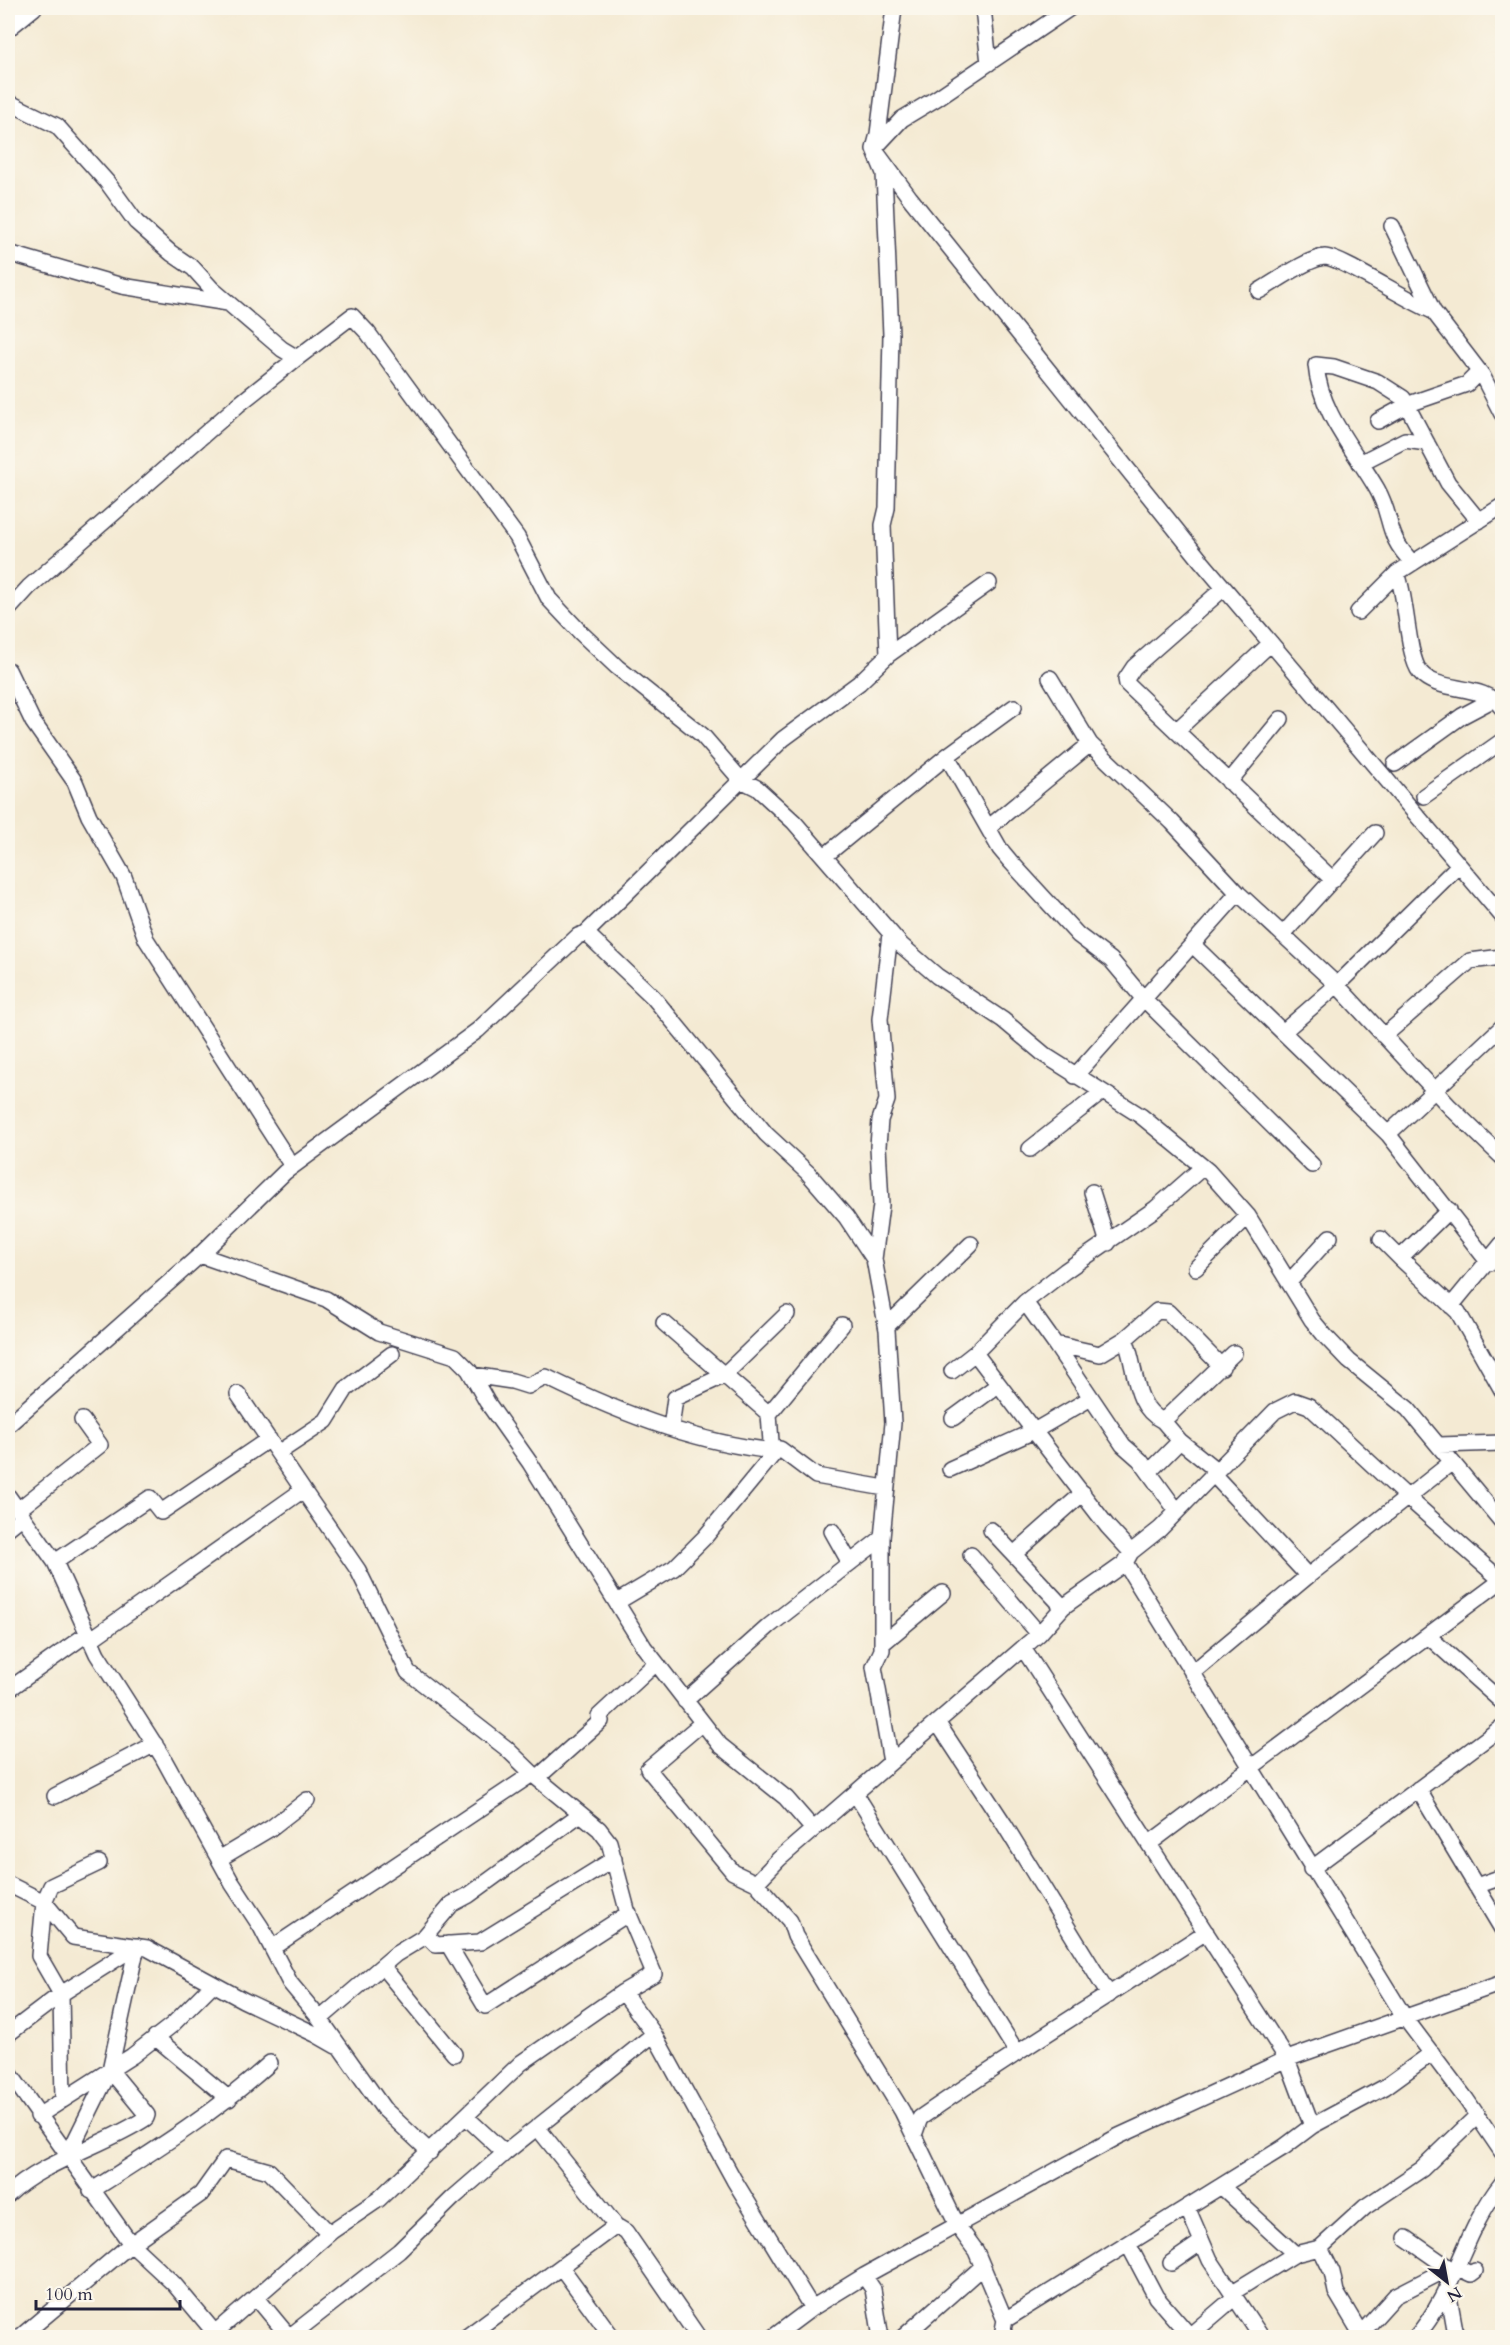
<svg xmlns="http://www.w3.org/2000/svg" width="1510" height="2345" font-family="Cardo,serif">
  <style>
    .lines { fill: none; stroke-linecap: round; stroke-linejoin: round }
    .minor-casing { stroke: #424052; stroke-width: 18 }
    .minor { stroke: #fff; stroke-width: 15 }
  </style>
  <rect width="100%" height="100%" fill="#fbf7ec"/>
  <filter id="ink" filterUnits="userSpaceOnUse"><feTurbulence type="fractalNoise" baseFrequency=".0167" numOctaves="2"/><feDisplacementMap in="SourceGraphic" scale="12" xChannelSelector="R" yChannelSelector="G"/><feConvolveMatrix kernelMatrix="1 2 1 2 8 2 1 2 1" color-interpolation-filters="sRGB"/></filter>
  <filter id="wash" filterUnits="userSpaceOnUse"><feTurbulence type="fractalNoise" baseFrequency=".008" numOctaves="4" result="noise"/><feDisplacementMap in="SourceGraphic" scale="24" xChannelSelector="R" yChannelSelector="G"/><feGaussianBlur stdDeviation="1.35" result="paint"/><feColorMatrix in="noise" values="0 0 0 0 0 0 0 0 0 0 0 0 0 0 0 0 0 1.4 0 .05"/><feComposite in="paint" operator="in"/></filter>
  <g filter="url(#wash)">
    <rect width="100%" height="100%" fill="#f4ead3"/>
  </g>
  <g filter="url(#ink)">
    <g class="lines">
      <defs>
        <path id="minor" d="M8,8L18,20
          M983,8L989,63
          M1070,8L937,98L902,119L874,149L910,198L1202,562L1459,865
          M8,29L34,8
          M8,102L57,126L107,182L136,222L171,253L193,268L212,289L282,349L297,358L352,316L368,333L517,537L549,599L581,633L617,667L702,735L741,780L757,788L794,822L901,945L937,976L1003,1020L1046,1056L1141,1116L1208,1171L1248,1216L1312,1320L1326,1337L1349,1361L1408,1409L1502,1522
          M1392,226L1433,311L1482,375L1502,414
          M8,253L122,286L228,303
          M1259,291C1275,282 1308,258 1325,257C1340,257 1411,303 1433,311
          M1378,421L1409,404L1467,384L1479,372
          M1360,463L1405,440L1427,443
          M1413,563C1384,534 1394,519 1377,489C1354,449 1320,413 1316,365L1334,367L1378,382L1403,398L1448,483L1479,521
          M1397,573C1407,598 1407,655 1420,672C1438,694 1483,682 1502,708
          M1224,588L1134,667L1126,679L1127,684L1333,880
          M8,610L29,587L238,405L297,358
          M1358,612L1397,573L1502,506
          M888,655L883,525L887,508L891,335L884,173L874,149L878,134L894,8
          M8,670L33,722L75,782L89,816L124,877L146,939L292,1166
          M1050,678L1090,744L1172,822L1238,893
          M1176,731L1271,643
          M947,756L1000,849L1010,861L1078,935L1111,960L1142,997L1312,1165
          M1395,764L1462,716L1494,699
          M1229,782L1281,719
          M1424,796L1502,741
          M988,828L1090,744
          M826,855L947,756L1014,707
          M586,933L653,997L766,1134L808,1173L846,1217L874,1259
          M1284,933L1375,833
          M890,934L880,1019L887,1100L880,1120L878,1146L881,1205L874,1259L887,1330L893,1423L882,1538V1650L874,1667L891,1762
          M1193,945L1388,1134
          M1283,1032L1337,985L1450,1107L1502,1157
          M1384,1036L1470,961L1502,957
          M1075,1076L1238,893L1337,985L1459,865L1502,916
          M1030,1149L1101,1093
          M1092,1192L1108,1243
          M1449,1210L1400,1258L1458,1312L1502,1390
          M1381,1239L1400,1258
          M200,1255L326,1299L379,1332L455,1356L469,1370L487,1402L530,1463L644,1647L720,1745L786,1798L813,1829
          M1489,1263L1388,1134L1502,1027
          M1196,1268L1248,1216
          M1290,1281L1330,1237
          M1025,1302L1055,1344L1100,1354L1125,1339
          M1451,1306L1502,1244
          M664,1323L769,1414
          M842,1325L769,1414L771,1442L776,1451L780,1449L816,1476L885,1488
          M887,1326L971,1244
          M1055,1344L1123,1445L1140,1460L1177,1511
          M952,1371L975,1353L1025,1302L1065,1271L1155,1209L1203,1167
          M472,1375L512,1381L528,1386L546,1377C617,1412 697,1444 776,1451L705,1537L674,1568L617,1602
          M238,1394L303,1490
          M1091,1398L1034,1431L1108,1527L1131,1552
          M953,1418L998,1385
          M1163,1421C1132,1406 1137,1367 1125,1339L1157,1311L1168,1312L1222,1367
          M8,1425L200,1255L285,1172L478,1030L578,936L586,933L783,739L859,683L888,655L989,583
          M671,1428L675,1398L723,1376L787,1314
          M1439,1445L1502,1443
          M278,1453L326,1421L346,1389L392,1354
          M950,1469L1034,1431L975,1353
          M1216,1470L1180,1441L1163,1421L1234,1353
          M1150,1471L1180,1441
          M1212,1473L1308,1576
          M8,1496L55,1562L97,1654L162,1756L232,1883L261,1927L290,1983L320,2019L383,2108L430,2152
          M18,1510L100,1445L82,1420
          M8,1528L23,1516
          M991,1530L1063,1607
          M832,1531L850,1563
          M1014,1554L1083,1493
          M971,1555L1039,1634
          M55,1562L150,1498L161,1512L269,1439
          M1125,1563L1405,2018L1466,2099L1502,2152
          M1428,1636L1502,1702
          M90,1640L303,1490L358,1570L408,1672L506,1748L537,1778L599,1829L609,1842L627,1910L654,1974L623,1992L521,2063L379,2199L332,2231L209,2338
          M883,1643L943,1593
          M1023,1648L1287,2059L1312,2126
          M1192,1673L1308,1576L1452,1462
          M8,1690L87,1634
          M685,1701L769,1626L882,1538
          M937,1722L1004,1824L1109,1995
          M702,1723L648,1769L733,1872L756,1883L779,1859L1039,1634L1063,1607L1125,1563L1131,1552L1160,1529L1275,1411L1295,1401L1309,1406L1407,1497L1502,1581
          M537,1778L601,1721L599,1716L656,1663
          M1418,1789L1502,1929
          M855,1793L1016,2051
          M55,1796L155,1744
          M1150,1843L1502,1580
          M219,1859L271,1828L307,1800
          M1311,1869L1502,1727
          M756,1883L790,1921L795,1936L902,2111L957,2225L976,2251L1005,2320L1003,2330L1006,2338
          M8,1884L44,1902L73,1937L147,1948L243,2000L315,2034L336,2046
          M1476,1886L1502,1877
          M426,1935L436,1945L480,1942L614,1859
          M448,1944L485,2006L629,1913
          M272,1948L532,1774
          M382,1966L454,2054
          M623,1992L654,2034L734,2180L812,2308
          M320,2019L396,1954L424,1937L452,1904L469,1895L579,1815
          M8,2034L61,1994L137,1946
          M155,2037L229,2099
          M8,2071L131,2244L174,2284L215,2333
          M63,2100L61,1994L39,1956L44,1902L51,1886L99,1863
          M38,2116L132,2056L172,2025L213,1984
          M466,2117L505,2153
          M537,2127L616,2226L626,2232L699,2338
          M914,2135L920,2118C1013,2053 1111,1994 1206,1932
          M67,2157L110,2070L137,1946
          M1221,2186L1295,2254
          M91,2191C154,2151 215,2113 270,2063
          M8,2195C43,2161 104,2146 146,2118L147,2115L110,2070
          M1187,2207L1210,2260L1262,2338
          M1406,2238L1449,2268
          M1128,2244L1156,2297L1189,2335
          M1320,2248L1332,2272L1336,2292L1361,2334
          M1171,2263L1200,2243
          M561,2267L613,2338
          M864,2276L873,2289L881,2338
          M1448,2291L1455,2330L1460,2338
          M1233,2292L1295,2254L1320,2248L1365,2207L1422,2169L1478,2115
          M256,2297L290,2338
          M1005,2320L1284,2147L1312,2126L1385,2087L1432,2053
          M289,2337L399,2251L453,2198L505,2153L654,2034
          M19,2338L131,2244L201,2194L226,2159L269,2171L329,2233
          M465,2338L616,2226
          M772,2338L812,2308L864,2276L1119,2136L1287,2059L1502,1983
          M902,2338L982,2267
          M1187,2338L1235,2297
          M1357,2338L1395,2296L1449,2268H1458L1471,2274L1475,2271
          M1415,2338C1456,2291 1463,2232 1502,2183"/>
      </defs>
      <!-- minor casing -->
      <use href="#minor" class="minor-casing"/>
      <!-- minor -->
      <use href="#minor" class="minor"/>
    </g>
  </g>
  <!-- margin -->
  <rect width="1510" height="2345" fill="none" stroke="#fbf7ec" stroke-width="30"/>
  <!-- north arrow -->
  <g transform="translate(1447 2282) rotate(149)" stroke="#fbf7ec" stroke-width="4.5" paint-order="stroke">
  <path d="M0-4.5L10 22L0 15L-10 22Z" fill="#22223b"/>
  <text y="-9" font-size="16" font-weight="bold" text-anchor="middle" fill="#22223b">N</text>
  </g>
  <!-- scale -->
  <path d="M36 2300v9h144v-9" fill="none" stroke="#22223b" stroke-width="3"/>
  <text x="45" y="2300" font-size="18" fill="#22223b" stroke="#fbf7ec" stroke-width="4.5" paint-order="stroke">100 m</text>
</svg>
